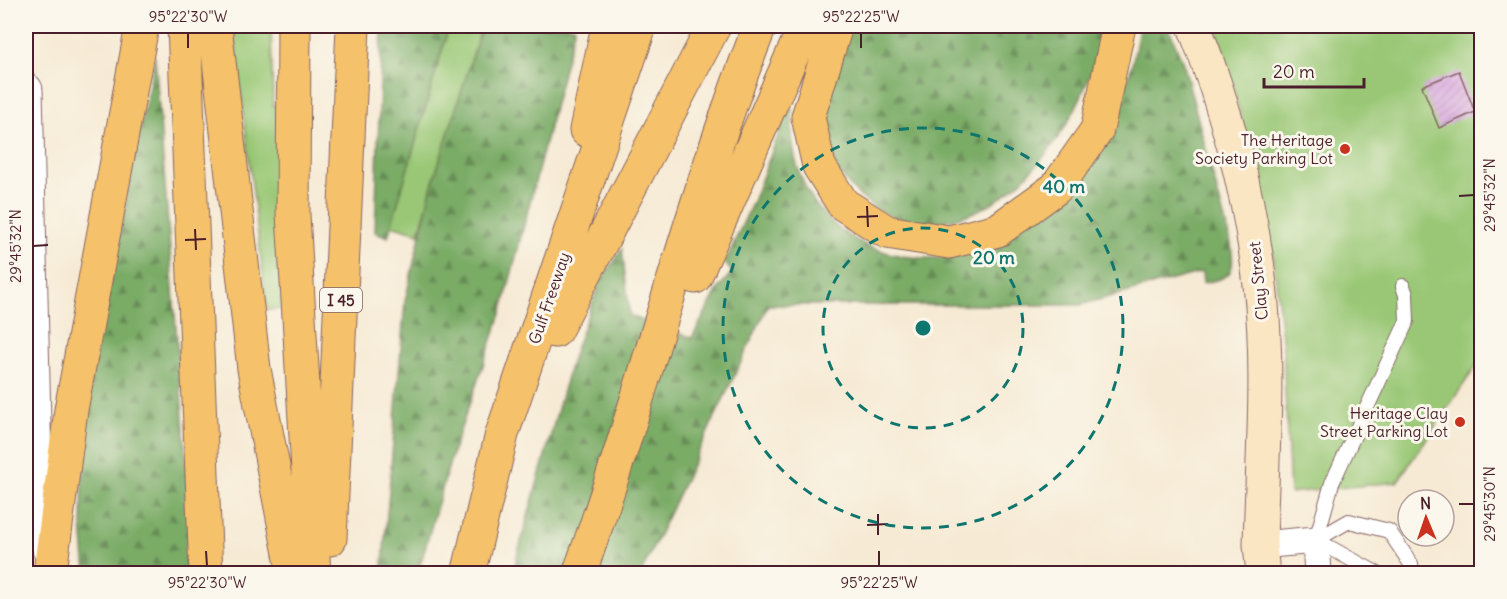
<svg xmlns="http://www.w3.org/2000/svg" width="1507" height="599" font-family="Delius,sans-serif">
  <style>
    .green { fill: #99c775; stroke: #727350; stroke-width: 1.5 }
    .forest { fill: url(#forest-firs); stroke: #626648; stroke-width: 1.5 }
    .building { fill: url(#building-hatch) }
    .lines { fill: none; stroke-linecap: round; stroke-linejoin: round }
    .service-casing { stroke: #866666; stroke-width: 16 }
    .minor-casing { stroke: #866666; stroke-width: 29 }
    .tertiary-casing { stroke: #866666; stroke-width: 35 }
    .secondary-casing { stroke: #866666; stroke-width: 35 }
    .motorway-casing { stroke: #866666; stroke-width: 35 }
    .service { stroke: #fff; stroke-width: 14 }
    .minor { stroke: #fff; stroke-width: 27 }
    .tertiary { stroke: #fff; stroke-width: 33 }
    .secondary { stroke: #fbe6c4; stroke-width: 33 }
    .motorway { stroke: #f5c16b; stroke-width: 33 }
    .ticks { fill: none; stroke: #4a1f2b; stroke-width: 2 }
    .ring { fill: none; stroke: #0f766e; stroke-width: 3; stroke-dasharray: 10 8 }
    .poi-dot { fill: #c8321e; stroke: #fbf7ec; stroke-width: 2 }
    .labels { text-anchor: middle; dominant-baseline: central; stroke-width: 6; stroke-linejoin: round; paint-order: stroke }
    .shield { fill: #fbf7ec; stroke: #7f6065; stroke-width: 1.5 }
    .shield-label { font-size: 15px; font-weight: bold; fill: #4a1f2b }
    .poi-label { font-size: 16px; fill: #4a1f2b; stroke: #fbf7ec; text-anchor: end }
    .street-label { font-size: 16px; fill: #4a1f2b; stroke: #fbf7ec }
    .centre { fill: #0f766e; stroke: #fbf7ec; stroke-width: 3 }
    .ring-label { font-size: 18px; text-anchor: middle; font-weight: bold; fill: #0f766e; stroke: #fbf7ec; stroke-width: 6; stroke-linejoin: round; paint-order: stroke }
    .neatline { fill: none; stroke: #4a1f2b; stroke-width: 2 }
    .ticks-label { font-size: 15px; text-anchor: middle; fill: #4a1f2b }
  </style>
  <defs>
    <pattern id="forest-firs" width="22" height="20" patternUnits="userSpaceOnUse" patternTransform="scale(1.5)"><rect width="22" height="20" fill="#7aac66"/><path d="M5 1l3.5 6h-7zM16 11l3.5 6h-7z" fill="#668b54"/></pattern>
    <pattern id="building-hatch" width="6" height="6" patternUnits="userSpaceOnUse" patternTransform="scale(1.5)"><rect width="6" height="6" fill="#d6a2df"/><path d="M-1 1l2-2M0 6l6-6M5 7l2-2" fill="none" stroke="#b083b5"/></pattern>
  </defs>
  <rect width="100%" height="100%" fill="#fbf7ec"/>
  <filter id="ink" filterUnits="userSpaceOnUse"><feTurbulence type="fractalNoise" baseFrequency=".0167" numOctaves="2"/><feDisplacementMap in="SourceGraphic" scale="12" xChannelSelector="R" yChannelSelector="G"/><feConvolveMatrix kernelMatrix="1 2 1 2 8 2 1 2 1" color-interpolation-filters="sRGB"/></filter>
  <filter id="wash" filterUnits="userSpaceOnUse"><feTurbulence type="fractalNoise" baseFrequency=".008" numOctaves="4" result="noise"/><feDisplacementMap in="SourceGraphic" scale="24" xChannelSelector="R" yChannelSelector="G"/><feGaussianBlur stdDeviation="1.35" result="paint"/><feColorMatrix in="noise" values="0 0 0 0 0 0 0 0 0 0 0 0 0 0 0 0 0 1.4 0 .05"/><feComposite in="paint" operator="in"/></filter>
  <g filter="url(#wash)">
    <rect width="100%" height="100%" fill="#f6ead4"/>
    <!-- green -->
    <path class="green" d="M233,26H271L273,106H278L282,309L267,310Z
      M449,26H482L419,233L391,225Z
      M1216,26H1481V359L1397,482L1290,493L1283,347L1273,253L1252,156Z"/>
    <!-- forest -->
    <path class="forest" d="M382,26H449L388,237L375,232Z
      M482,26H575L502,311L453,451L418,573H382L405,301L431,188Z
      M850,26H1102C1092,108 1020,221 928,222C904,223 880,214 862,198C845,183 828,160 826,136C824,99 840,61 850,26Z
      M1139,26H1168L1184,66L1231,244C1235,273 1232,278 1203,283L1202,272L1080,305H768L641,573L512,574L573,355L600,282L622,249L630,316L692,338L718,289L732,272L725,263L754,199L788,109L793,110C780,229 899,290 1000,241C1014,235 1027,214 1038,202C1060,178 1086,155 1105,128C1125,100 1135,59 1139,26Z
      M155,56L195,573L86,574L82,524L83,445L90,382Z"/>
    <g id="blocks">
      <!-- building -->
      <path class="building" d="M1459,71L1475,112L1439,128L1422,86Z"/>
    </g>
  </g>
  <g filter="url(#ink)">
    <use href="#blocks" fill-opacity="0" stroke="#866666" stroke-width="1.5"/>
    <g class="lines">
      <defs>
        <path id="service" d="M1316,540L1332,483L1407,321L1406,295L1403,286
          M1316,540L1349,521L1389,531L1411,564L1412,574
          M1316,540L1378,574"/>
        <path id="minor" d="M1260,545L1316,540L1318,574"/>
        <path id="tertiary" d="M26,90L35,464L49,549"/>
        <path id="secondary" d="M1194,26C1226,108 1250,197 1260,285C1270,370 1262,459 1260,545L1263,574"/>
        <path id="motorway" d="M184,26L206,574
          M215,26L254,369L294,574
          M294,26L293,214L314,574
          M836,26L808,117L819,166L843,204L887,232L949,242L998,230L1056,188L1097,130L1119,26
          M586,130L608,26
          M695,277L805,26
          M555,331L714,26
          M330,539L353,26
          M51,564L71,410L142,26
          M468,574L502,434L640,26
          M579,574C645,393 689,204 760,26"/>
      </defs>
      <!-- service casing -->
      <use href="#service" class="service-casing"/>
      <!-- minor casing -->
      <use href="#minor" class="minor-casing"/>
      <!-- tertiary casing -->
      <use href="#tertiary" class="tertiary-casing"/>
      <!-- secondary casing -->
      <use href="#secondary" class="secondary-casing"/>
      <!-- motorway casing -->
      <use href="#motorway" class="motorway-casing"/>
      <!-- service -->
      <use href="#service" class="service"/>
      <!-- minor -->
      <use href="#minor" class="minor"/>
      <!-- tertiary -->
      <use href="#tertiary" class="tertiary"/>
      <!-- secondary -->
      <use href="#secondary" class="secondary"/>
      <!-- motorway -->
      <use href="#motorway" class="motorway"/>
    </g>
  </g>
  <!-- ticks -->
  <path class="ticks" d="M188,33V48M861,33V48M1459,196L1474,195M867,206L868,227M857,217L878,216M195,229L196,250M185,240L206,239M33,246L48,245M1459,504H1474M878,514V535M867,525L888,524M206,551L207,566M879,551V566"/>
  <!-- distance rings -->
  <g class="ring">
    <circle cx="923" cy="328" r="100"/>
    <circle cx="923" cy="328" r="200"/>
  </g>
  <!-- markers -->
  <g class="poi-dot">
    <circle cx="1345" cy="149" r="6"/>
    <circle cx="1460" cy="422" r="6"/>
  </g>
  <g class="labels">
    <!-- shield labels -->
    <rect class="shield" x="320" y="288" width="42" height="24" rx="4.5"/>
    <g class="shield-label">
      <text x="341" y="300">I 45</text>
    </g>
    <!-- poi labels -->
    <g class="poi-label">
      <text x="1333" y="140">The Heritage<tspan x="1333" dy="18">Society Parking Lot</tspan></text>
      <text x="1448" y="413">Heritage Clay<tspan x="1448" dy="18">Street Parking Lot</tspan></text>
    </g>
    <!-- street labels -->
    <g class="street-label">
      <text transform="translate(1258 281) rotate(-96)">Clay Street</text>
      <text transform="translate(549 298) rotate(-71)">Gulf Freeway</text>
    </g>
  </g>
  <circle cx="923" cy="328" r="9" class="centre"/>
  <g class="ring-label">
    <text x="1064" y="193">40 m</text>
    <text x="994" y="264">20 m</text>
  </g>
  <!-- margin -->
  <rect width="1507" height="599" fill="none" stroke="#fbf7ec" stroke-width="66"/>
  <!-- north arrow -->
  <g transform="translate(1426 518) rotate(358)"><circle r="28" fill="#fbf7ec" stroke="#b4a19f" stroke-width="1.5"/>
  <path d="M0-4.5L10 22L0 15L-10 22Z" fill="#c8321e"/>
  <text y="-9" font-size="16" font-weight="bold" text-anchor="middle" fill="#4a1f2b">N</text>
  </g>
  <!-- scale -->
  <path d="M1264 78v9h100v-9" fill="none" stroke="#4a1f2b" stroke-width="3"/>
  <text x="1273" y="78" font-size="18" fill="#4a1f2b" stroke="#fbf7ec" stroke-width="4.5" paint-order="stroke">20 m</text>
  <rect x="33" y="33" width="1441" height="533" class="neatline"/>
  <g class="ticks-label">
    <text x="188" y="22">95°22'30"W</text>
    <text x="861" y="22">95°22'25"W</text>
    <text transform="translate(1490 195) rotate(-90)" y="5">29°45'32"N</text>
    <text transform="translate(16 246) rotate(-90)" y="5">29°45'32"N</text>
    <text transform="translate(1490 504) rotate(-90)" y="5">29°45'30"N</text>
    <text x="207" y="588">95°22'30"W</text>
    <text x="879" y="588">95°22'25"W</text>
  </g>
</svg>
